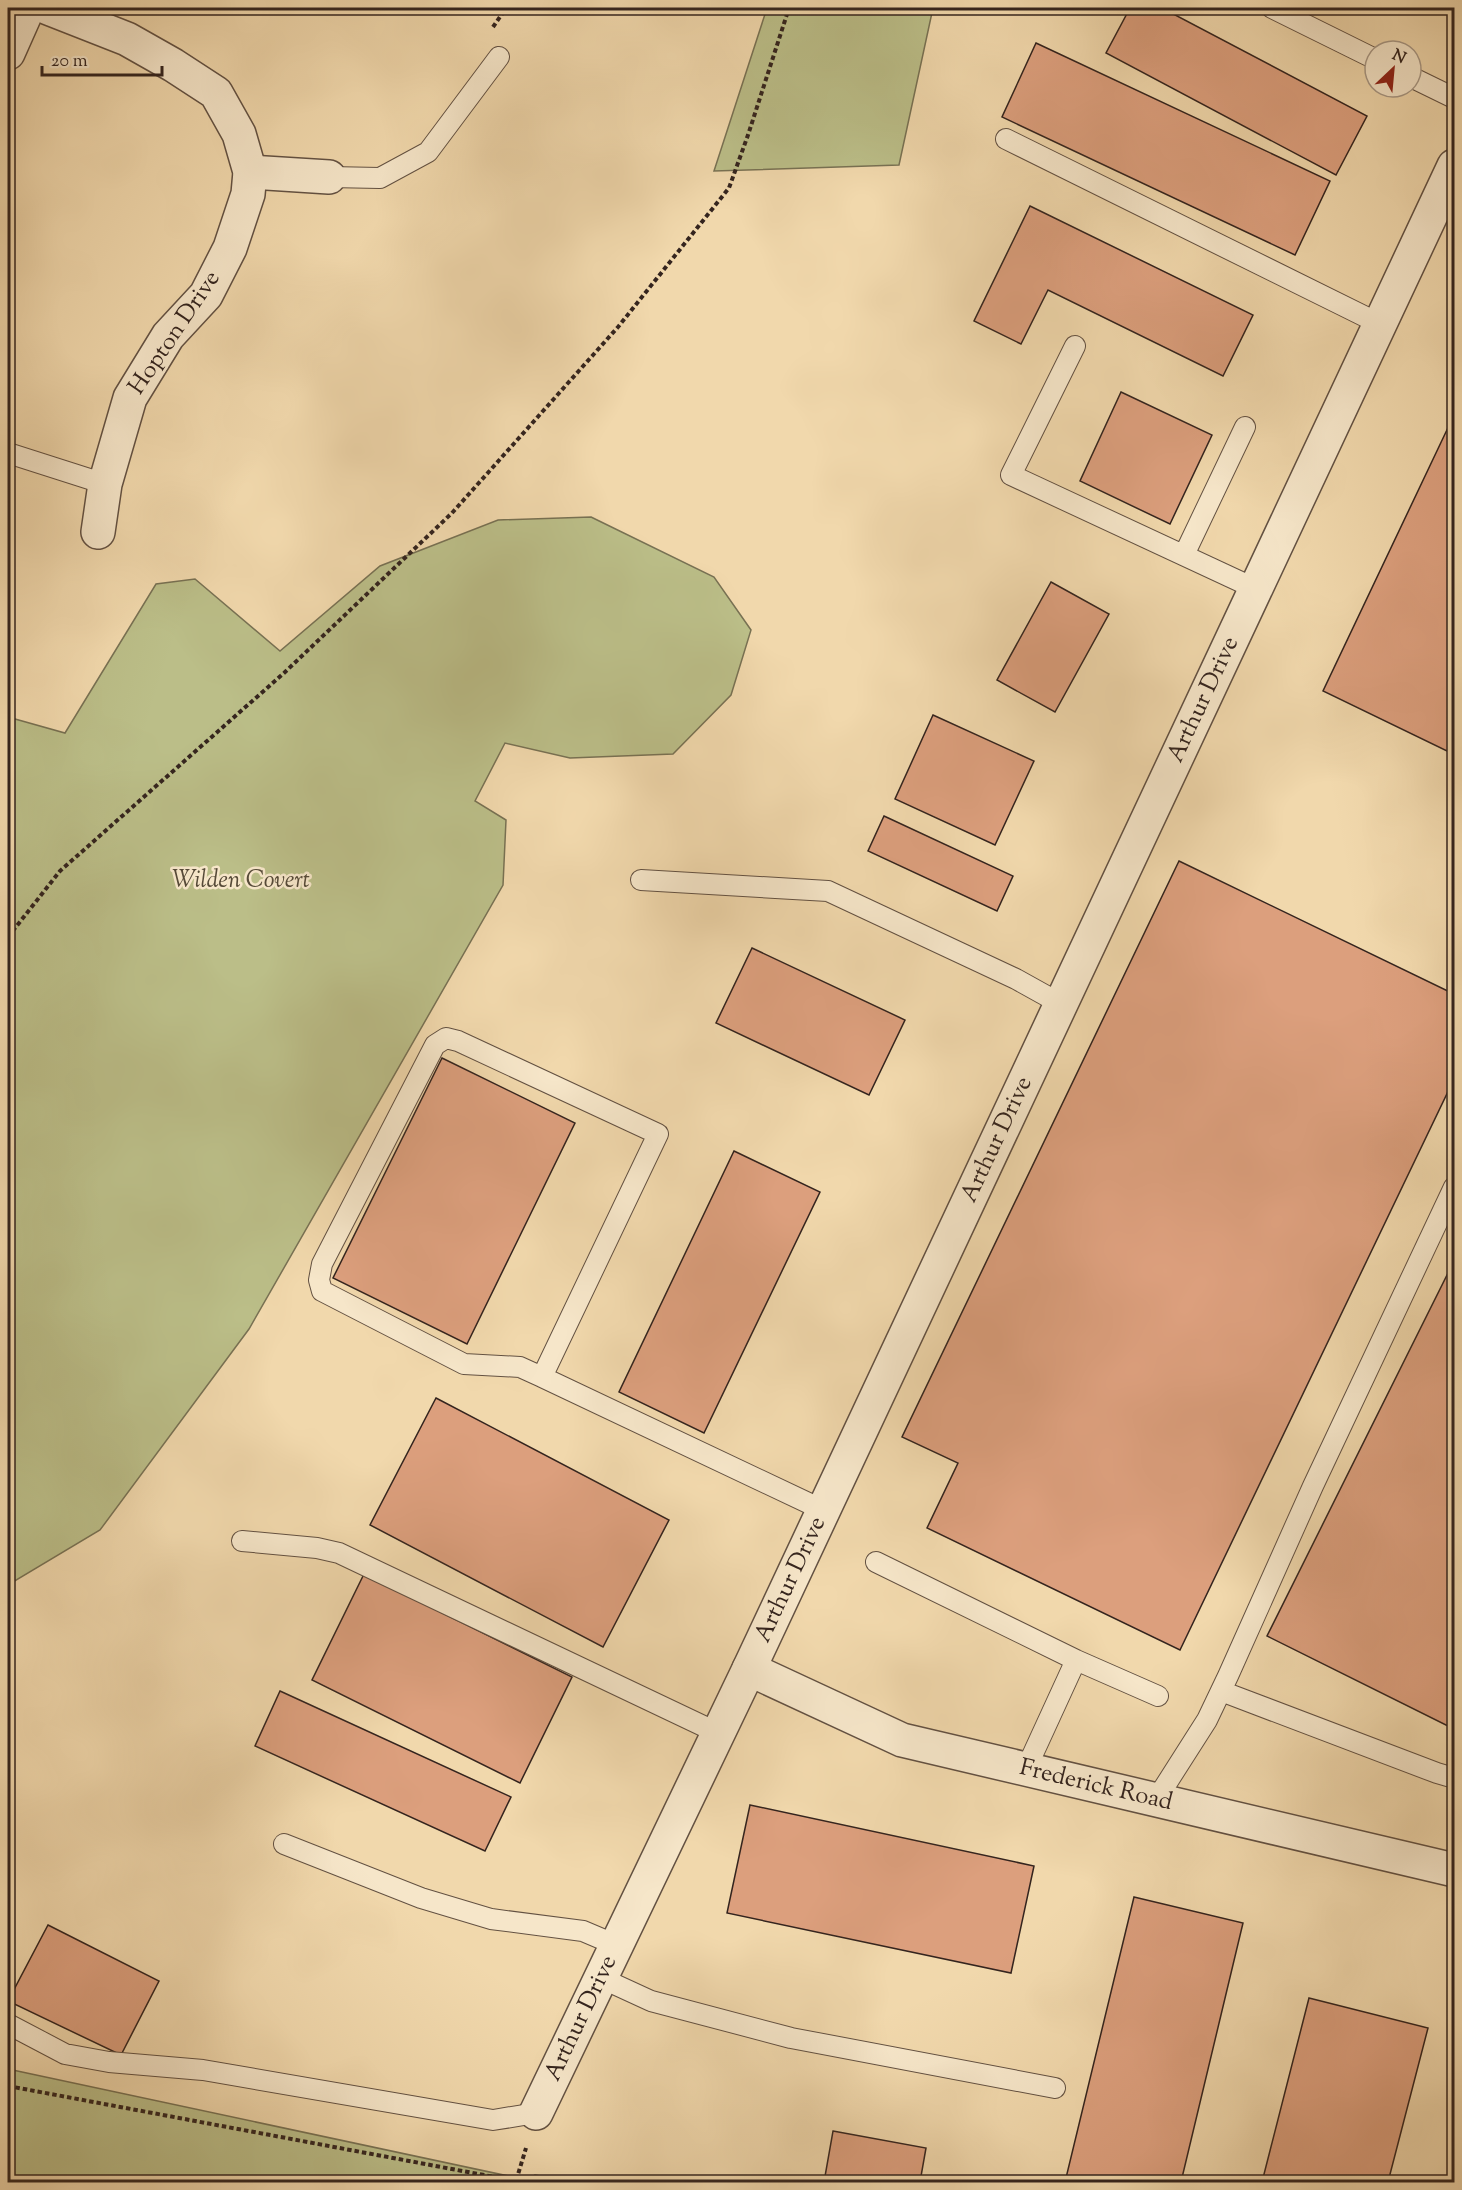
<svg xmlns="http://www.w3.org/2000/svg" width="1462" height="2190" font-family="'Sorts Mill Goudy',serif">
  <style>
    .green { fill: #bbbe88; stroke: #787153; stroke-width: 1.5 }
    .building { fill: #dc9f7d; stroke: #34241e; stroke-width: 1.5 }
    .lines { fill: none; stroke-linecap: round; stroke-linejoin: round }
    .service-casing { stroke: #635142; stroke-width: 22 }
    .minor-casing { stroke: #635142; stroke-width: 36 }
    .tertiary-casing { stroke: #635142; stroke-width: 36 }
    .path { stroke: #34241e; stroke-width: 4; stroke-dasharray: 4.5 3; stroke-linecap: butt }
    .service { stroke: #f6e6c9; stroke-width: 20 }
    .minor { stroke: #f6e6c9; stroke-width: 33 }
    .tertiary { stroke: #f6e6c9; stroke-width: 33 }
    .labels { text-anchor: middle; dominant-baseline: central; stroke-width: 5; stroke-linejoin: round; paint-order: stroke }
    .street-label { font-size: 24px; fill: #34241e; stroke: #f6e6c9 }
    .park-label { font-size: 24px; font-style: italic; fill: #564a38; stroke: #f6e6c9 }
  </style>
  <rect width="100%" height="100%" fill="#f1d8ac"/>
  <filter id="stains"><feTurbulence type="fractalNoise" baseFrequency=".00333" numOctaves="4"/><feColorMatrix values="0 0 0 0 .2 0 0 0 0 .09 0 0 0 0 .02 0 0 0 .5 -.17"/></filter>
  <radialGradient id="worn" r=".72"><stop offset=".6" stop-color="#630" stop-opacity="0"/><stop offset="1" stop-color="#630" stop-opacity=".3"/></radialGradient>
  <!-- green -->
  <path class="green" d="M767,8H933L899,165L714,171Z
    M591,517L714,577L751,630L731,695L673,754L570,758L505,743L475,801L506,820L503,885L249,1329L100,1530L8,1585V717L65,733L156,584L195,579L280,651L380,566L498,520Z
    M8,2069L527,2180L535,2175L574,2182H8Z"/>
  <!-- building -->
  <path class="building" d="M1130,8H1162L1367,116L1336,175L1106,53Z
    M1036,43L1330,181L1295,255L1002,117Z
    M1030,206L1253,315L1223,376L1048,290L1021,344L974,321Z
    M1121,392L1212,435L1170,524L1080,481Z
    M1454,415V735L1447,751L1323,691Z
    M1051,582L1109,614L1055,712L997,680Z
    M933,715L1034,761L995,845L895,799Z
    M884,816L1013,876L997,911L868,851Z
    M1179,861L1454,994V1079L1180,1650L927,1528L958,1463L902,1437Z
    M752,948L905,1020L869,1095L716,1023Z
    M442,1058L575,1123L467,1344L333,1278Z
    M734,1151L820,1192L704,1433L619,1392Z
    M1454,1261V1729L1267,1636Z
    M436,1398L669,1520L603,1647L370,1525Z
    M364,1574L572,1677L520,1783L312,1680Z
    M280,1691L511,1797L485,1851L255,1746Z
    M750,1805L1034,1866L1011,1973L727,1913Z
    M1134,1897L1243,1923L1181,2182H1065Z
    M48,1925L159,1981L121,2055L8,2001Z
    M1309,1998L1428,2028L1388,2182H1262Z
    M833,2131L926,2148L920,2182H824Z"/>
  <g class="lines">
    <defs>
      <path id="service" d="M1272,8L1375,59
        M1411,77L1454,98
        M1006,139L1380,324
        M329,177L380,178L428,152L499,57
        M1075,346L1011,475L1256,589
        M8,453L105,484
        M1184,555L1245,427
        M641,880L828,891L1016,979L1061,1004
        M542,1377L520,1367L464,1364L322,1291L319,1280L322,1264L435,1045L446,1038L458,1041L658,1134L542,1377L823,1510
        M242,1541L317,1548L339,1553L718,1733
        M876,1562L1076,1660L1158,1696
        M1221,1691L1437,1773L1454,1778
        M1026,1769L1076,1660
        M1156,1800L1207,1720L1228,1676L1313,1486L1454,1187
        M284,1844L421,1898L491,1919L583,1931L616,1945
        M601,1978L651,2001L791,2038L1055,2088
        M8,2024L65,2054L109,2062L203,2070L493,2120L536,2113"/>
      <g id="minor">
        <path d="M48,8L127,39L173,65L216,93L239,134L250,172L248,194L230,248L206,295L168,336L130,398L105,484L98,532"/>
        <path d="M250,172L329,177"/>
        <path id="s1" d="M749,1669L902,1740L1454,1870"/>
        <path id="s2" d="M536,2113L749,1669L1454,166"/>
      </g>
      <path id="tertiary" d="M8,53L28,8"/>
    </defs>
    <!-- service casing -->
    <use href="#service" class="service-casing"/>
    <!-- minor casing -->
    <use href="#minor" class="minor-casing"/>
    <!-- tertiary casing -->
    <use href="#tertiary" class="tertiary-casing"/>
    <!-- path -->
    <path class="path" d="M493,27L506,8
      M8,937L60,871L284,673L452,513L618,327L729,188L748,135L789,8
      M8,2086L516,2181L526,2148"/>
    <!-- service -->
    <use href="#service" class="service"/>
    <!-- minor -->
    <use href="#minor" class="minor"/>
    <!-- tertiary -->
    <use href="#tertiary" class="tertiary"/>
  </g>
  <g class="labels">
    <!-- street labels -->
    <g class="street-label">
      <text transform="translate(175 333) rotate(-56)">Hopton Drive</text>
      <text stroke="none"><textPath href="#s2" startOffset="1563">Arthur Drive</textPath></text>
      <text stroke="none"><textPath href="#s2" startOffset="1077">Arthur Drive</textPath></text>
      <text stroke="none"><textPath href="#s2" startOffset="591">Arthur Drive</textPath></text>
      <text stroke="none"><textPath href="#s1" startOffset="368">Frederick Road</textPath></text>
      <text stroke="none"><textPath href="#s2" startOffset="105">Arthur Drive</textPath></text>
    </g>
    <!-- park labels -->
    <g class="park-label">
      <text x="241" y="881">Wilden Covert</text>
    </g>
  </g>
  <!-- margin -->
  <rect width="1462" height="2190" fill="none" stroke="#f1d8ac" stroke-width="30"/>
  <rect x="9" y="9" width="1444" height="2172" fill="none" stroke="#34241e" stroke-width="3"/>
  <rect x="15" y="15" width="1432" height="2160" fill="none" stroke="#34241e" stroke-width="1.5"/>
  <!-- north arrow -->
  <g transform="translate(1393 69) rotate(26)"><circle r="28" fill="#f6e6c9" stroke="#a89885" stroke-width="1.5"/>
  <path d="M0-4.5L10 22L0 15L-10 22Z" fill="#8f2418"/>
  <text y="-9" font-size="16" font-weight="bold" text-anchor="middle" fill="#34241e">N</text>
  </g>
  <!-- scale -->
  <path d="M42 66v9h120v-9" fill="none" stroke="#34241e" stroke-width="3"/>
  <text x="51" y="66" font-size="18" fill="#34241e" stroke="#f6e6c9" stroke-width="4.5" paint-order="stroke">20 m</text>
  <rect width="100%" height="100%" filter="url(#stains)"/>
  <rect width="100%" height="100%" fill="url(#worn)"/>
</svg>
